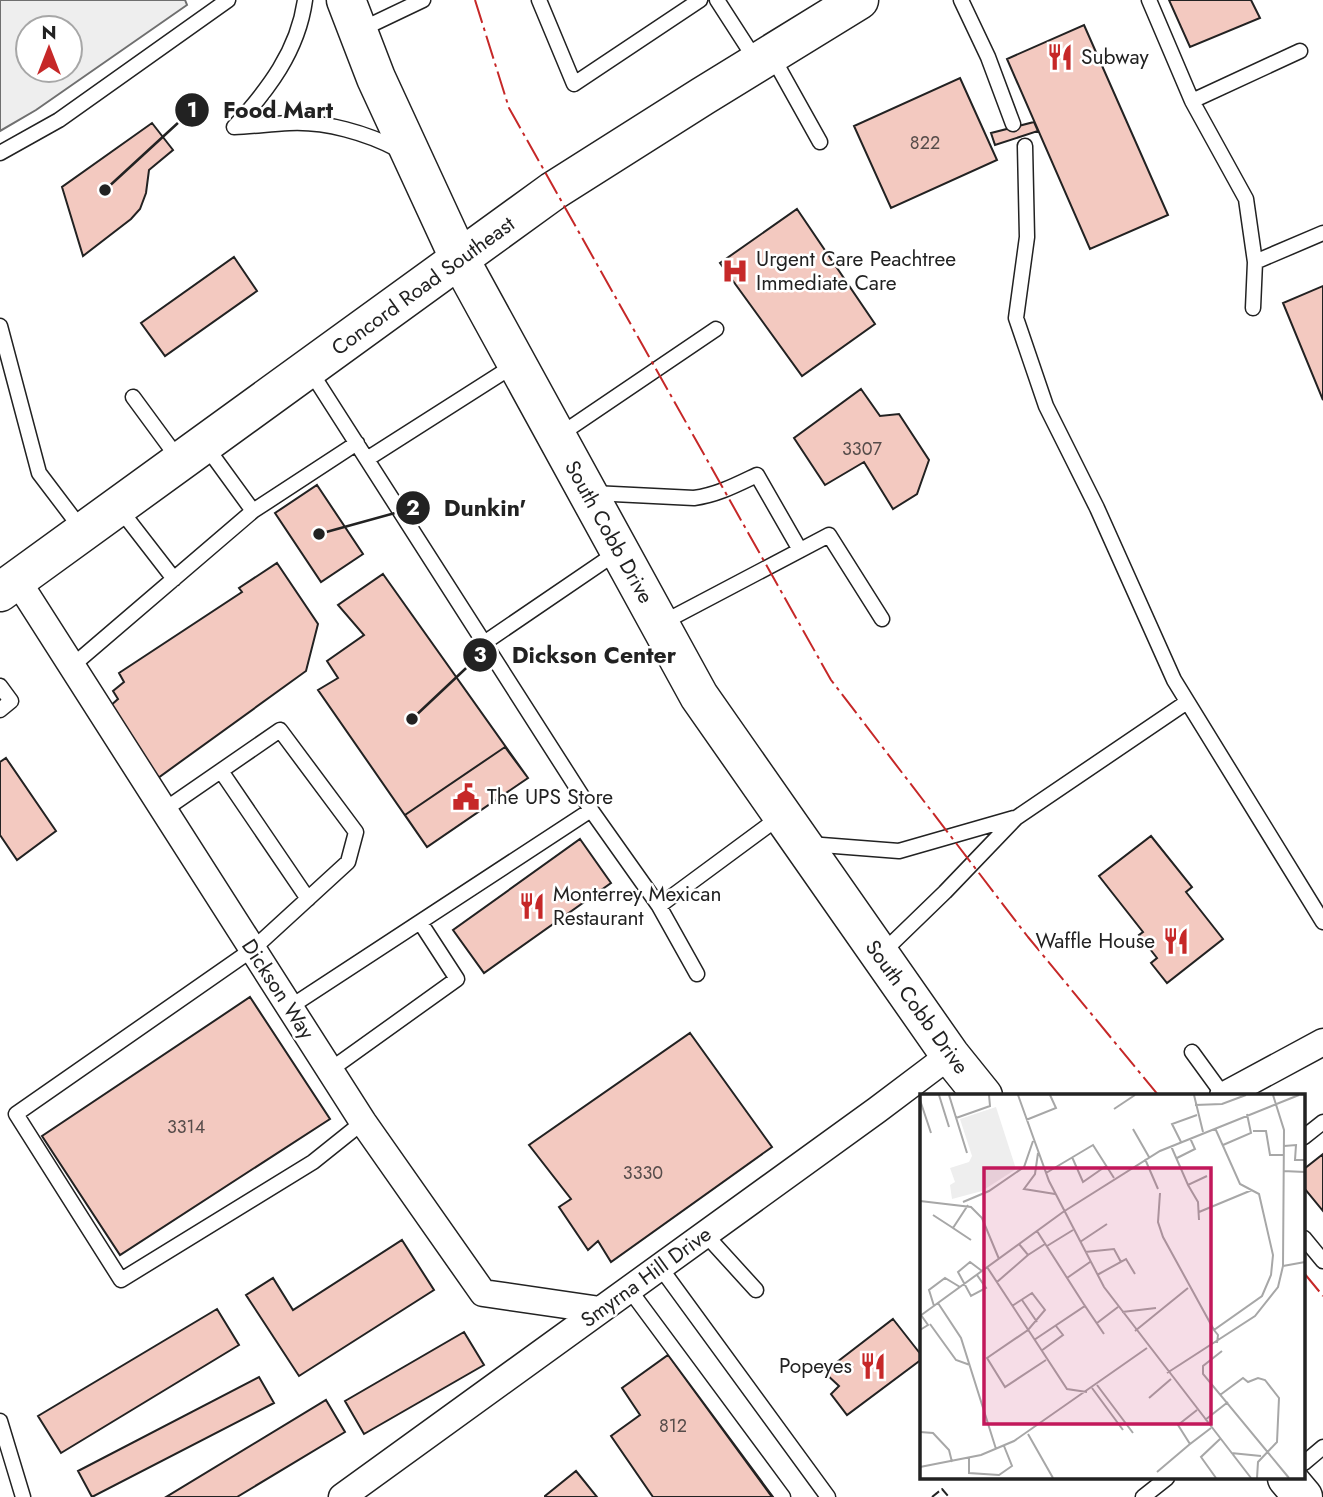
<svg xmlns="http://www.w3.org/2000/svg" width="1323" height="1497" font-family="Jost,sans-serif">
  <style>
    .green { fill: #eee; stroke: #6f6f6f; stroke-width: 2; fill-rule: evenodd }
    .building { fill: #f3c9c0; stroke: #222; stroke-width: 2 }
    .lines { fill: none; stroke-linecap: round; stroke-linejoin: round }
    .lane-casing { stroke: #222; stroke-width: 17 }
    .street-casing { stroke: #222; stroke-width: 29 }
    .secondary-casing { stroke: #222; stroke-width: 41 }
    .primary-casing { stroke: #222; stroke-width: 41 }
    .lane { stroke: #fff; stroke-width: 14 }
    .street { stroke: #fff; stroke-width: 26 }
    .secondary { stroke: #fff; stroke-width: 38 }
    .primary { stroke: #fff; stroke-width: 38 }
    .fence { stroke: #222; stroke-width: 2; stroke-dasharray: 9 3.5; stroke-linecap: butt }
    .power { stroke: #c62828; stroke-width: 2; stroke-dasharray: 24 5 3.5 5; stroke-linecap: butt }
    .labels { text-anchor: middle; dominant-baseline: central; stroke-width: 5; stroke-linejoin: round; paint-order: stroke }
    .number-label { font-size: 18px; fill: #564c4a }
    .poi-label { font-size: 21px; fill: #222; stroke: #fff; text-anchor: start }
    .street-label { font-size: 21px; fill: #222; stroke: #fff }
    .inset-road { fill: none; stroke: #a7a7a7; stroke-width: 2 }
    .view { fill: #c2185b; fill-opacity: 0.15; stroke: #c2185b; stroke-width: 3.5 }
    .inset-edge { fill: none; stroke: #222; stroke-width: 3.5 }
    .leader { fill: none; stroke: #222; stroke-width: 2.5 }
    .callout-dot { fill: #222; stroke: #fff; stroke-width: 2.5 }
    .mark-label { font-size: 21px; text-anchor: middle; font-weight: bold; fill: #fff }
    .callout-label { font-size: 23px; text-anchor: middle; font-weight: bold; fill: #222; stroke: #fff; stroke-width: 5; stroke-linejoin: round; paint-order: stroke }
  </style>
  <rect width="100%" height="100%" fill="#fff"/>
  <!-- green -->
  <path class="green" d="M0,0H185L187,5L36,110L0,131ZM28,28H70V70H28Z"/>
  <!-- building -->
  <path class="building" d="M1169,0H1251L1260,18L1190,47Z
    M1084,25L1168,215L1090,249L1007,59Z
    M960,78L997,160L891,208L854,126Z
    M1034,122L1038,131L995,145L991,133Z
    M152,123L173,150L149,170L146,193L140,209L131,219L83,256L62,187Z
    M797,209L875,324L802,376L720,263Z
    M234,257L257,291L165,356L141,323Z
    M1323,286V400L1283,303Z
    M1323,286V400L1283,303Z
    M861,389L880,416L899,414L929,460L917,494L893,509L864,462L825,485L794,438Z
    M317,485L363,554L321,582L275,513Z
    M277,563L318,624L306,671L158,778L109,707L118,699L113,691L124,682L119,673L242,592L239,588Z
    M383,574L528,778L427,847L318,690L338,678L327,661L364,635L338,605Z
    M505,747L528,778L427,847L405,815Z
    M6,758L56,831L17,860L0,835V762Z
    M1151,836L1192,887L1186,892L1223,939L1167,983L1151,963L1157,958L1139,935L1143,932L1099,876Z
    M580,839L611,883L484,973L453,930Z
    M250,997L330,1119L120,1255L42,1136Z
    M690,1033L772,1147L611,1262L598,1241L588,1250L559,1207L571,1199L529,1145Z
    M1323,1154V1211L1304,1188V1169Z
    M402,1240L434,1290L299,1376L246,1295L273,1278L293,1310Z
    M217,1309L239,1345L61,1453L38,1416Z
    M893,1319L922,1356V1359L847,1415L831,1394L839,1386L824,1372Z
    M464,1332L484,1365L364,1434L345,1401Z
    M668,1355L772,1497H653L611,1436L640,1415L622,1388Z
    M259,1377L274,1403L92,1497L78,1471Z
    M326,1400L345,1432L237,1497H166Z
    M576,1471L597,1497H545V1496Z"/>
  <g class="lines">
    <defs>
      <path id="lane" d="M305,0C298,51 268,90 234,127C253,126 271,124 289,123C325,121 367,133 399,150
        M539,0L574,84L700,0
        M717,0L757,62
        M961,0L988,57L1013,124
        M1149,0L1192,101L1300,51
        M358,31L423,0
        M772,56L820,142
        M1192,101L1246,199L1255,262L1253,308
        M1025,146L1027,237L1016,318L1046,406L1097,508L1174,680L1323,922
        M0,153L59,120L228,0
        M1255,262L1323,233
        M0,326L39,473L83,531
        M309,369L591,810
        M133,397L180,461
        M558,436L716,329
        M205,445L253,511L357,443
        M367,459L516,364
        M593,493L694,498C717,495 736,485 757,475L800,550
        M119,508L174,579
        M662,623L829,535L882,619
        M484,643L619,551
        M72,666L253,511
        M0,686L11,701L0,710
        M221,771L308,899
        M164,810L280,730L356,832L348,862L253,949L16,1114L121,1280L313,1162L363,1122
        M809,844L899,851L1014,818
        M659,906L781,816
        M882,953L945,892L1016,818L1187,702
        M290,1007L591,810L659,906L697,974
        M1192,1052L1224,1096
        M330,1070L457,979L420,922
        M1304,1137L1323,1122
        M705,1234L756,1290
        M1304,1238L1323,1261
        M660,1267L828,1497
        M629,1289L783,1497
        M0,1421L23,1497
        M1304,1463L1323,1447
        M1143,1497L1167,1478"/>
      <path id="street" d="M17,580L363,1122L483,1293L600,1310
        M1223,1096L1323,1042
        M342,1497L877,1110L950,1055"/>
      <path id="secondary" d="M0,592L553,191L703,96L859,0"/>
      <path id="primary" d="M346,0L376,78L460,260L699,696L950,1055L983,1096
        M1287,1478L1303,1497"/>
    </defs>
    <!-- lane casing -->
    <use href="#lane" class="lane-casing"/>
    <!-- street casing -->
    <use href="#street" class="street-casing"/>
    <!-- secondary casing -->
    <use href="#secondary" class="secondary-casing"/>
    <!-- primary casing -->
    <use href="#primary" class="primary-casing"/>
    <!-- lane -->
    <use href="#lane" class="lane"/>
    <!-- street -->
    <use href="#street" class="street"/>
    <!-- secondary -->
    <use href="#secondary" class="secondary"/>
    <!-- primary -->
    <use href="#primary" class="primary"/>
    <!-- fence -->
    <path class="fence" d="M932,1497L942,1489L949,1497"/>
    <!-- power -->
    <path class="power" d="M475,0L509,108L831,680L1028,937L1159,1096
      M1304,1273L1323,1296"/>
  </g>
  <!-- icons -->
  <defs>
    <symbol id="restaurant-bare" viewBox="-9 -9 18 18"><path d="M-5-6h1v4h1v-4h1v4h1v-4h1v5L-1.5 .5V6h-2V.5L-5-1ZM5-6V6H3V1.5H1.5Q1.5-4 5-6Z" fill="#c62828" stroke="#fff" stroke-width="2.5" paint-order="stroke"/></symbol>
    <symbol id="hospital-bare" viewBox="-9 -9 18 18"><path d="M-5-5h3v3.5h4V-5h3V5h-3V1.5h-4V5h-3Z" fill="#c62828" stroke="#fff" stroke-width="2.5" paint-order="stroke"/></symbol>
    <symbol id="civic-bare" viewBox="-9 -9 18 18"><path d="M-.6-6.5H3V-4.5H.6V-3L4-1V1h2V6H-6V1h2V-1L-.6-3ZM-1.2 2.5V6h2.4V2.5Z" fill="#c62828" stroke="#fff" stroke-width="2.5" paint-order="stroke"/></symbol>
  </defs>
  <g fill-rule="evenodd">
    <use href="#restaurant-bare" x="1041" y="38" width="38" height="38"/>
    <use href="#hospital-bare" x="716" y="252" width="38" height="38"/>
    <use href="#civic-bare" x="447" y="778" width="38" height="38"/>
    <use href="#restaurant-bare" x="513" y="887" width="38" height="38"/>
    <use href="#restaurant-bare" x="1157" y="922" width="38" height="38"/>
    <use href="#restaurant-bare" x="854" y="1347" width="38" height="38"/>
  </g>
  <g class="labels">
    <!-- number labels -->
    <g class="number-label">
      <text x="925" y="143">822</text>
      <text x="862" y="449">3307</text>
      <text x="186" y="1127">3314</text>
      <text x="643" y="1173">3330</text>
      <text x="673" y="1426">812</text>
    </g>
    <!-- poi labels -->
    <g class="poi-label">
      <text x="1081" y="57">Subway</text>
      <text x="756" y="259">Urgent Care Peachtree<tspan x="756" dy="24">Immediate Care</tspan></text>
      <text x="487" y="797">The UPS Store</text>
      <text x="553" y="894">Monterrey Mexican<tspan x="553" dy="24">Restaurant</tspan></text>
      <text x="1155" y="941" text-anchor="end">Waffle House</text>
      <text x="852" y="1366" text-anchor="end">Popeyes</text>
    </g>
    <!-- street labels -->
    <g class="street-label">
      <text transform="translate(423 286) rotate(-36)">Concord Road Southeast</text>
      <text transform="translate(609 532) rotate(61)">South Cobb Drive</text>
      <text transform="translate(278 989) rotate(57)">Dickson Way</text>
      <text transform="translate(917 1007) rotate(54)">South Cobb Drive</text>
      <text transform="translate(646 1277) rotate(-36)">Smyrna Hill Drive</text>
    </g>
  </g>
  <!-- overview -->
  <g transform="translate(920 1094)">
    <rect width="385" height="385" fill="#fff"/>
    <path d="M76,13L96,75L62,97L32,105L30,91L35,88L30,74L49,68L52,62L40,25Z" fill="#eee"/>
    <path class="inset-road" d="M19,1L29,33M29,1L47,59M98,1L129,87L184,193L331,384M274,1L283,38M0,6L11,39M275,11L302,10L326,1M194,15L215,1M36,24L70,12L69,1M106,26L136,14L130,1M295,34L320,90L339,100L353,161L351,181L342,202L294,236L298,241L297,249M213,35L229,63M333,37H346L350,61H363M261,48L252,30L277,21M303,51L331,39L327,20M251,52L268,91L287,82M364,52L376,51L375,66H385M118,59L115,80L104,95L135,100M152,63L163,88L186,72M257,64L275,55L270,44M225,65L238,95M363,77L385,78M126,79L173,51L194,84M268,91L278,108L279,126M240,99L238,128L243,143L294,236M0,107L51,113L62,124L79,165M43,108L69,97L104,73L113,47M48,111L33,134L51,146M143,118L240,57L379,1M279,118L332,96M13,121L33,134M117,137L165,212M160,148L187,130M99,150L108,161L125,150M127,152L153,136M165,158L194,155L201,168M363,172L385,168M67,173L147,295L167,298M57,181L66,194L51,202L38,178L50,168L62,177M177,181L206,165L215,180M147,184L170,168M77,188L108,161M102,206L117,228M18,209L41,244L76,355M14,212L9,196L25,184L40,193M92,212L112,199L125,216L108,236L67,264L85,293L126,266M202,218L236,214M0,222L143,118M177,229L198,213M10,230L36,266L50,271M0,236L8,231L1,221M215,237L268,194M114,246L165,212L184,240M121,257L143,241L136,232M302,257L283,272V280L369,384M247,279L335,222L358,193L363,172L364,36L353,1M177,291L213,339M172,294L203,336M300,301L323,284L328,288L338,284L345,286L359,304L357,348L338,368L337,384M229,304L251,285M277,316L258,331L270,350L291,334M285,326L308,308M0,338L13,339L29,356L32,368M108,340L133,384M311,359L341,362M49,364V379L79,381L92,372L84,352M0,373L61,361L94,347L227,254M237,378L270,350M296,384L281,363L300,345"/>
    <path class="view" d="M64,74H291V330H64Z"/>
    <rect width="385" height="385" class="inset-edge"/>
  </g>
  <!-- callouts -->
  <path class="leader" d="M105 190L192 110M319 534L413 508M412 719L480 655"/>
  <g class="callout-dot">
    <circle cx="105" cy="190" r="7"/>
    <circle cx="319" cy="534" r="7"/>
    <circle cx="412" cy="719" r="7"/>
    <circle cx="192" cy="110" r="18"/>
    <circle cx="413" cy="508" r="18"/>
    <circle cx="480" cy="655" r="18"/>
  </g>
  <g class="mark-label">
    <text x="192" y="117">1</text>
    <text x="413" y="515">2</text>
    <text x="480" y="662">3</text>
  </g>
  <g class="callout-label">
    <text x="278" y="118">Food Mart</text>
    <text x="485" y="516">Dunkin'</text>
    <text x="594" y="663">Dickson Center</text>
  </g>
  <!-- north arrow -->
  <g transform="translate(49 49)"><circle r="33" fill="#ffffff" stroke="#a7a7a7" stroke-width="2"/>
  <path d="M0-5L12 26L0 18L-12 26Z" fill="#c62828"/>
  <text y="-10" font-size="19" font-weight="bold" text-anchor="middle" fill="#222222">N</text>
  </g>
</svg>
